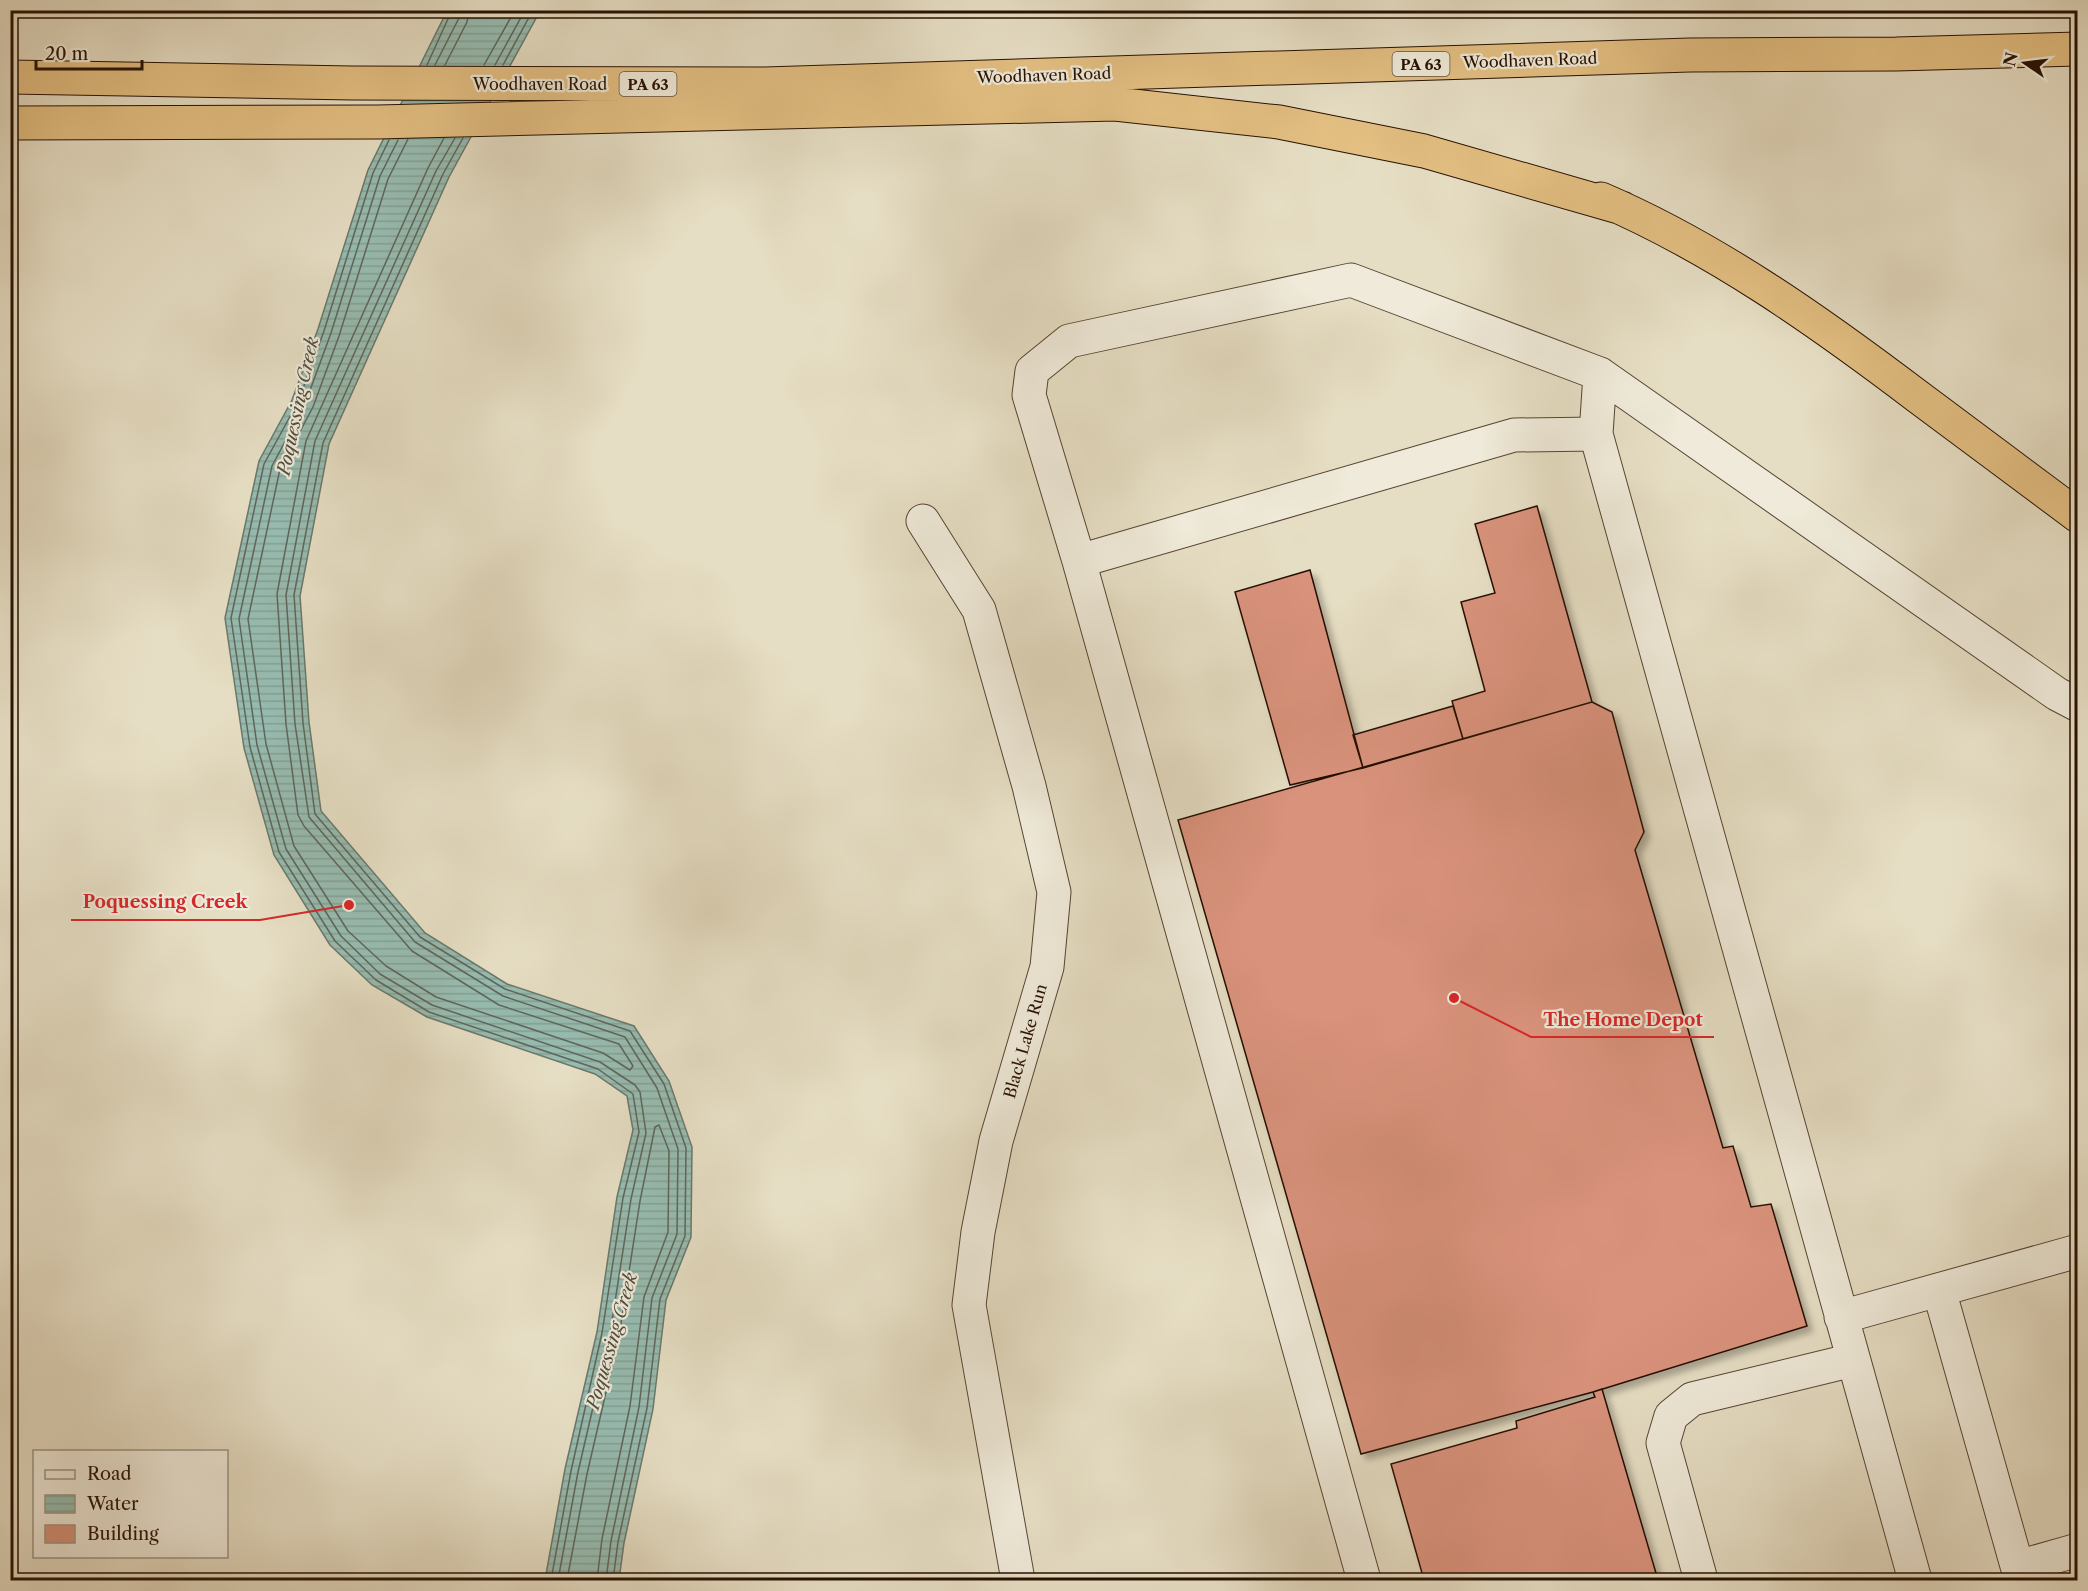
<svg xmlns="http://www.w3.org/2000/svg" width="2088" height="1591" font-family="'Libre Caslon Text',serif">
  <style>
    .water { fill: url(#water-rules); stroke: #6a786b; stroke-width: 1.5 }
    .lines { fill: none; stroke-linecap: round; stroke-linejoin: round }
    .shore { stroke: #5f665a; stroke-width: 1.5 }
    .building { fill: #d9927c; stroke: #271102; stroke-width: 1.5; filter: url(#shadow) }
    .minor-casing { stroke: #574432; stroke-width: 35 }
    .highway-casing { stroke: #271102; stroke-width: 35 }
    .minor { stroke: #efead9; stroke-width: 33 }
    .highway { stroke: #e3bf82; stroke-width: 33 }
    .labels { text-anchor: middle; dominant-baseline: central; stroke-width: 4.5; stroke-linejoin: round; paint-order: stroke }
    .shield { fill: #efead9; stroke: #635242; stroke-width: 1.5 }
    .shield-label { font-size: 15px; font-weight: bold; fill: #271102 }
    .street-label { font-size: 16px; fill: #271102; stroke: #efead9 }
    .water-label { font-size: 18px; font-style: italic; fill: #4e4d3f; stroke: #efead9 }
    .leader { fill: none; stroke: #d62828; stroke-width: 2 }
    .callout-dot { fill: #d62828; stroke: #efead9; stroke-width: 2 }
    .callout-label { font-size: 18px; text-anchor: middle; font-weight: bold; fill: #d62828; stroke: #efead9; stroke-width: 4.5; stroke-linejoin: round; paint-order: stroke }
  </style>
  <defs>
    <pattern id="water-rules" width="6" height="5" patternUnits="userSpaceOnUse" patternTransform="scale(1.5)"><rect width="6" height="5" fill="#97bcb1"/><path d="M0 2.5h6" fill="none" stroke="#82a197"/></pattern>
    <filter id="shadow"><feDropShadow dx="5.5" dy="5.5" stdDeviation="3" flood-color="#0004"/></filter>
  </defs>
  <rect width="100%" height="100%" fill="#e6dec4"/>
  <filter id="stains"><feTurbulence type="fractalNoise" baseFrequency=".00333" numOctaves="4"/><feColorMatrix values="0 0 0 0 .2 0 0 0 0 .09 0 0 0 0 .02 0 0 0 .5 -.17"/></filter>
  <radialGradient id="worn" r=".72"><stop offset=".6" stop-color="#630" stop-opacity="0"/><stop offset="1" stop-color="#630" stop-opacity=".3"/></radialGradient>
  <!-- water -->
  <path class="water" d="M447,11H540L449,177L329,444L300,596L309,722L321,811L425,933L507,984L634,1026L669,1081L692,1147L691,1237L666,1300L653,1409L624,1543L619,1580H545L565,1469L597,1332L617,1197L633,1130L627,1096L595,1074L427,1017L372,985L330,945L274,855L244,748L225,618L259,461L292,400L318,329L368,170Z"/>
  <g class="lines">
    <!-- shore -->
    <path class="shore" d="M427,65L452,10
      M435,65L459,18L460,10
      M445,65L467,22L469,10
      M484,65L515,10
      M495,65L525,10
      M503,65L533,10
      M455,138L436,171L315,441L286,595L295,724L309,817L415,942L503,996L625,1037L657,1088L678,1149L677,1234L652,1298L639,1407L611,1541L606,1580
      M463,138L443,174L323,443L294,595L303,723L315,814L420,937L505,989L630,1031L664,1084L686,1148L685,1236L660,1299L647,1408L618,1542L613,1580
      M408,139L388,179L339,336L313,407L280,469L248,619L266,744L294,846L348,931L386,966L436,997L603,1053L630,1070L633,1066L619,1044L499,1005L412,951L304,826L298,815L286,724L277,594L306,441L428,168L444,138
      M389,140L373,173L324,331L298,402L264,464L231,618L250,747L279,852L335,941L376,980L429,1012L598,1069L633,1094L639,1132L623,1198L602,1333L571,1471L551,1580
      M398,140L380,176L331,333L305,404L272,466L239,619L257,745L286,849L341,936L380,974L432,1005L600,1062L635,1085L640,1092L646,1133L631,1199L610,1334L578,1472L558,1580
      M567,1580L587,1474L619,1336L640,1201L655,1127L659,1125L669,1151L668,1232L644,1297L630,1406L602,1539L597,1580"/>
  </g>
  <!-- building -->
  <path class="building" d="M1537,506L1592,702L1463,739L1452,701L1485,691L1461,602L1495,593L1475,524Z
    M1310,570L1363,768L1290,785L1235,592Z
    M1592,702L1612,712L1644,832L1635,850L1723,1148L1733,1146L1751,1207L1771,1204L1807,1326L1593,1392L1361,1454L1178,820Z
    M1453,706L1463,739L1363,768L1353,735Z
    M1602,1389L1658,1580H1424L1391,1464L1517,1428L1516,1421L1595,1397L1593,1392Z"/>
  <g class="lines">
    <defs>
      <path id="minor" d="M1600,374L1596,434L1915,1580
        M923,521L979,610L1029,786L1054,892L1047,967L996,1141L978,1232L969,1305L1018,1580
        M1079,561L1514,435L1596,434
        M1939,1290L2021,1580
        M1841,1317L2078,1251
        M2018,1567L2078,1550
        M1364,1580L1079,561L1029,395L1032,371L1069,341L1351,280L1600,374L2057,694L2078,705
        M1701,1580L1663,1443L1671,1416L1692,1399L1853,1360"/>
      <path id="highway" d="M10,77L352,83L765,84L1690,55L1896,54L2078,49
        M10,123L378,122L1115,104L1279,122L1424,151L1622,208
        M1601,199C1715,248 1818,321 1917,396C1971,436 2024,476 2078,516"/>
    </defs>
    <!-- minor casing -->
    <use href="#minor" class="minor-casing"/>
    <!-- highway casing -->
    <use href="#highway" class="highway-casing"/>
    <!-- minor -->
    <use href="#minor" class="minor"/>
    <!-- highway -->
    <use href="#highway" class="highway"/>
  </g>
  <g class="labels">
    <!-- shield labels -->
    <g class="shield">
      <rect x="1392.5" y="52" width="57" height="24" rx="4.5"/>
      <rect x="619.5" y="72" width="57" height="24" rx="4.5"/>
    </g>
    <g class="shield-label">
      <text x="1421" y="64">PA 63</text>
      <text x="648" y="84">PA 63</text>
    </g>
    <!-- street labels -->
    <g class="street-label">
      <text transform="translate(1530 60) rotate(-2)">Woodhaven Road</text>
      <text transform="translate(1044 75) rotate(-2)">Woodhaven Road</text>
      <text x="540" y="84">Woodhaven Road</text>
      <text transform="translate(1025 1041) rotate(-74)">Black Lake Run</text>
    </g>
    <!-- water labels -->
    <g class="water-label">
      <text transform="translate(298 406) rotate(-78)">Poquessing Creek</text>
      <text transform="translate(612 1341) rotate(-74)">Poquessing Creek</text>
    </g>
  </g>
  <!-- callouts -->
  <path class="leader" d="M349 905L260 920H71M1454 998L1531 1037H1714"/>
  <g class="callout-dot">
    <circle cx="349" cy="905" r="6"/>
    <circle cx="1454" cy="998" r="6"/>
  </g>
  <g class="callout-label">
    <text x="165" y="908">Poquessing Creek</text>
    <text x="1623" y="1026">The Home Depot</text>
  </g>
  <!-- margin -->
  <rect width="2088" height="1591" fill="none" stroke="#e6dec4" stroke-width="36"/>
  <rect x="12" y="12" width="2064" height="1567" fill="none" stroke="#271102" stroke-width="3"/>
  <rect x="18" y="18" width="2052" height="1555" fill="none" stroke="#271102" stroke-width="1.5"/>
  <!-- legend -->
  <rect x="33" y="1450" width="195" height="108" fill="#efead9" stroke="#9f9383" stroke-width="1.5"/>
  <rect x="45" y="1470" width="30" height="9" fill="#efead9" stroke="#9f9383" stroke-width="1.5"/>
  <text x="87" y="1480" font-size="18" fill="#271102">Road</text>
  <rect x="45" y="1495" width="30" height="18" fill="url(#water-rules)" stroke="#9f9383" stroke-width="1.5"/>
  <text x="87" y="1510" font-size="18" fill="#271102">Water</text>
  <rect x="45" y="1525" width="30" height="18" fill="#d9927c" stroke="#9f9383" stroke-width="1.5"/>
  <text x="87" y="1540" font-size="18" fill="#271102">Building</text>
  <!-- north arrow -->
  <g transform="translate(2025 63) rotate(284)" stroke="#efead9" stroke-width="4.5" paint-order="stroke">
  <path d="M0-4.5L10 22L0 15L-10 22Z" fill="#271102"/>
  <text y="-9" font-size="16" font-weight="bold" text-anchor="middle" fill="#271102">N</text>
  </g>
  <!-- scale -->
  <path d="M36 60v9h106v-9" fill="none" stroke="#271102" stroke-width="3"/>
  <text x="45" y="60" font-size="18" fill="#271102" stroke="#efead9" stroke-width="4.5" paint-order="stroke">20 m</text>
  <rect width="100%" height="100%" filter="url(#stains)"/>
  <rect width="100%" height="100%" fill="url(#worn)"/>
</svg>
